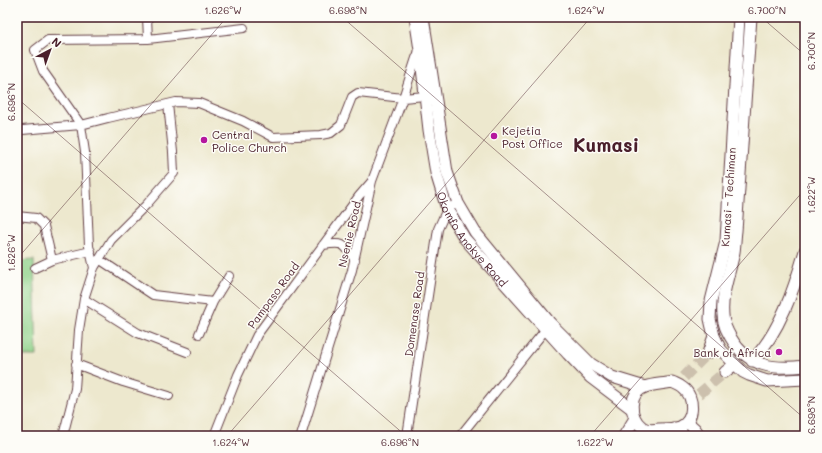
<svg xmlns="http://www.w3.org/2000/svg" width="822" height="453" font-family="Mali,sans-serif">
  <style>
    .green { fill: #90d28a; stroke: #6d785a }
    .lines { fill: none; stroke-linecap: round; stroke-linejoin: round }
    .secondary-tunnel { stroke: #ccc0ad; stroke-width: 11; stroke-dasharray: 11 5.5; stroke-linecap: butt }
    .street-casing { stroke: #623d43; stroke-width: 10 }
    .secondary-casing { stroke: #623d43; stroke-width: 13 }
    .street { stroke: #fff; stroke-width: 8 }
    .secondary { stroke: #fff; stroke-width: 11 }
    .ticks { fill: none; stroke: #4a1f2b; stroke-width: 1; stroke-opacity: 0.45 }
    .poi-dot { fill: #b5179e; stroke: #fdfcf7; stroke-width: 1.5 }
    .labels { text-anchor: middle; dominant-baseline: central; stroke-width: 3; stroke-linejoin: round; paint-order: stroke }
    .poi-label { font-size: 11px; fill: #4a1f2b; stroke: #fdfcf7; text-anchor: start }
    .street-label { font-size: 11px; fill: #4a1f2b; stroke: #fdfcf7 }
    .town-label { font-size: 19px; font-weight: bold; fill: #4a1f2b; stroke: #fdfcf7 }
    .neatline { fill: none; stroke: #4a1f2b; stroke-width: 1.5 }
    .ticks-label { font-size: 10px; text-anchor: middle; fill: #4a1f2b }
  </style>
  <rect width="100%" height="100%" fill="#fdfcf7"/>
  <filter id="ink" filterUnits="userSpaceOnUse"><feTurbulence type="fractalNoise" baseFrequency=".025" numOctaves="2"/><feDisplacementMap in="SourceGraphic" scale="8" xChannelSelector="R" yChannelSelector="G"/><feConvolveMatrix kernelMatrix="1 2 1 2 8 2 1 2 1" color-interpolation-filters="sRGB"/></filter>
  <filter id="wash" filterUnits="userSpaceOnUse"><feTurbulence type="fractalNoise" baseFrequency=".012" numOctaves="4" result="noise"/><feDisplacementMap in="SourceGraphic" scale="16" xChannelSelector="R" yChannelSelector="G"/><feGaussianBlur stdDeviation="0.9" result="paint"/><feColorMatrix in="noise" values="0 0 0 0 0 0 0 0 0 0 0 0 0 0 0 0 0 1.4 0 .05"/><feComposite in="paint" operator="in"/></filter>
  <g filter="url(#wash)">
    <rect width="100%" height="100%" fill="#ede8ce"/>
    <!-- green -->
    <path class="green" d="M34,260L37,356H17V261Z"/>
  </g>
  <g filter="url(#ink)">
    <g class="lines">
      <!-- secondary-tunnel -->
      <path class="secondary-tunnel" d="M684,377L708,353
        M699,394L725,372"/>
      <defs>
        <path id="street" d="M147,17L148,39
          M17,133L22,130L81,125L108,118L176,102L199,103L243,121L273,137L321,135L331,133L341,125L352,97L358,93L403,98L425,96
          M17,216L36,218L44,226L52,260
          M323,245C344,242 343,243 355,260
          M99,259L153,295L213,302L229,276
          M35,268L52,260L91,251
          M94,268L89,246L85,152L81,125L43,71L35,50L48,40L148,39L244,28
          M84,299L138,333L187,352
          M199,334L213,302
          M76,364L123,382L169,396
          M63,436L75,389L79,330L84,299L94,268L111,240L147,204L174,173L173,152L168,104
          M214,436L238,375L257,335L359,196L372,181
          M301,436L352,270L372,181L403,98L416,58L420,49
          M407,436L438,229L447,209L458,203
          M460,436L546,329"/>
        <g id="secondary">
          <path id="s1" d="M415,17L420,50L429,130L436,173L447,209L465,239L568,354L590,377L631,408"/>
          <path d="M423,17L447,172L458,203L475,232L550,323L591,364L612,377L645,387"/>
          <path d="M739,17L726,241L711,301L710,319L714,336L721,350L743,372L749,375L767,381L805,379"/>
          <path d="M751,17L736,231C735,238 735,246 734,252C730,273 721,294 723,315C723,324 727,331 731,338C748,367 774,370 805,366"/>
          <path d="M708,353L714,336"/>
          <path d="M752,361C780,332 794,289 805,251"/>
          <path d="M725,372L735,364"/>
          <path d="M672,382C676,384 680,385 683,388C695,397 695,420 680,427C674,429 666,429 659,429C653,430 647,431 642,427C629,417 628,393 645,387C653,384 664,384 672,382Z"/>
          <path d="M687,422L695,429L700,436"/>
          <path d="M673,428L678,430L684,436"/>
          <path d="M624,436L634,420"/>
        </g>
      </defs>
      <!-- street casing -->
      <use href="#street" class="street-casing"/>
      <!-- secondary casing -->
      <use href="#secondary" class="secondary-casing"/>
      <!-- street -->
      <use href="#street" class="street"/>
      <!-- secondary -->
      <use href="#secondary" class="secondary"/>
    </g>
  </g>
  <!-- ticks -->
  <path class="ticks" d="M342,17L805,419M761,17L805,55M17,98L406,436M17,259L227,17M227,436L591,17M590,436L805,189"/>
  <!-- markers -->
  <g class="poi-dot">
    <circle cx="494" cy="136" r="4"/>
    <circle cx="204" cy="140" r="4"/>
    <circle cx="779" cy="352" r="4"/>
  </g>
  <g class="labels">
    <!-- poi labels -->
    <g class="poi-label">
      <text x="502" y="130">Kejetia<tspan x="502" dy="13">Post Office</tspan></text>
      <text x="212" y="134">Central<tspan x="212" dy="13">Police Church</tspan></text>
      <text x="771" y="352" text-anchor="end">Bank of Africa</text>
    </g>
    <!-- street labels -->
    <g class="street-label">
      <text transform="translate(728 197) rotate(-86)">Kumasi - Techiman</text>
      <text transform="translate(349 234) rotate(-77)">Nsenie Road</text>
      <text stroke="none"><textPath href="#s1" startOffset="234">Okomfo Anokye Road</textPath></text>
      <text transform="translate(273 295) rotate(-54)">Pampaso Road</text>
      <text transform="translate(414 314) rotate(-82)">Domenase Road</text>
    </g>
    <!-- town labels -->
    <g class="town-label">
      <text x="606" y="144">Kumasi</text>
    </g>
  </g>
  <!-- margin -->
  <rect width="822" height="453" fill="none" stroke="#fdfcf7" stroke-width="44"/>
  <!-- north arrow -->
  <g transform="translate(50 50) rotate(41)" stroke="#fdfcf7" stroke-width="3" paint-order="stroke">
  <path d="M0-3L7 15L0 10L-7 15Z" fill="#4a1f2b"/>
  <text y="-6" font-size="11" font-weight="bold" text-anchor="middle" fill="#4a1f2b">N</text>
  </g>
  <rect x="22" y="22" width="778" height="409" class="neatline"/>
  <g class="ticks-label">
    <text x="223" y="14">1.626°W</text>
    <text x="348" y="14">6.698°N</text>
    <text x="586" y="14">1.624°W</text>
    <text x="767" y="14">6.700°N</text>
    <text transform="translate(811 51) rotate(-90)" y="4">6.700°N</text>
    <text transform="translate(11 102) rotate(-90)" y="4">6.696°N</text>
    <text transform="translate(811 195) rotate(-90)" y="4">1.622°W</text>
    <text transform="translate(11 253) rotate(-90)" y="4">1.626°W</text>
    <text transform="translate(811 415) rotate(-90)" y="4">6.698°N</text>
    <text x="231" y="446">1.624°W</text>
    <text x="400" y="446">6.696°N</text>
    <text x="595" y="446">1.622°W</text>
  </g>
</svg>
